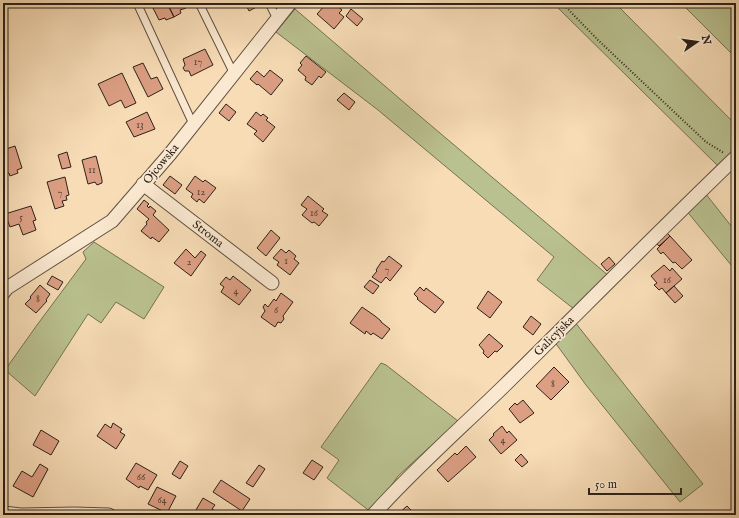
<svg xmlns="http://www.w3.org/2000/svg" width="739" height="518" font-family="'IM FELL English',serif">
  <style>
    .green { fill: #bac190; stroke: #737254 }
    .building { fill: #dc9f84; stroke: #2c2219 }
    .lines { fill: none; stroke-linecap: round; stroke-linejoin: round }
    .lane-casing { stroke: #5f5040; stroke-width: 9 }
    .street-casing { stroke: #5f5040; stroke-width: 15 }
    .path { stroke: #2c2219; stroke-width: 2; stroke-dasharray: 1 2; stroke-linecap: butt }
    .lane { stroke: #fae8d0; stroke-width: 7 }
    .street { stroke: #fae8d0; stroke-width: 13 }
    .labels { text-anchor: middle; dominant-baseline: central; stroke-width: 3.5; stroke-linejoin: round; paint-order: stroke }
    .number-label { font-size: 10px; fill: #584134 }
    .street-label { font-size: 12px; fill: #2c2219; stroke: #fae8d0 }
  </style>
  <rect width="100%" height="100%" fill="#f7dcb6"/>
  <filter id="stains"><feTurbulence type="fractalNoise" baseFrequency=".005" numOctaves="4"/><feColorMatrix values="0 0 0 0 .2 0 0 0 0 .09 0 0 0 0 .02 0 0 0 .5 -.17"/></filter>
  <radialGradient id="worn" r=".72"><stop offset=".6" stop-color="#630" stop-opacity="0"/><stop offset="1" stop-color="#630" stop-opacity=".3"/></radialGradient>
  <!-- green -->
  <path class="green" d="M553,3H615L736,125V151L719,167Z
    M681,3H729L736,9V58Z
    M295,9L421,117L609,276L574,309L537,280L554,257L378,110L276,32Z
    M705,193L736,232V271L685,209Z
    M94,242L164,287L144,319L116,302L101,323L88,314L35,396L5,370L37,325L86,259L83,252Z
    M574,321L703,484L680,502L586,385L554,341Z
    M381,363L386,365L458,421L398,476L372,513L327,478L339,460L321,447Z"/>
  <!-- building -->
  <path class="building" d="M154,3H167L174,17L166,20L165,18L159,20L151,4Z
    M167,3H184L186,8L180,10L181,13L174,17Z
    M245,3H264L249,11Z
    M327,3L332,7L335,4L342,10L339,13L344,17L334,29L317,14Z
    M3,9L6,22L3,23Z
    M351,9L363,19L357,26L346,16Z
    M205,49L213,65L191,76L189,71H185L183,68L185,65L183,59Z
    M306,56L326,72L321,78L319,76L312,85L305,80L306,77L298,70L302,65L300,63Z
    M143,63L151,79L157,77L163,89L148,97L133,67Z
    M270,70L283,80L271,95L258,84L257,85L250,79L257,71L264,77Z
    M122,73L136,103L125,108L121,100L109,106L98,84Z
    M344,93L355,102L349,110L337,100Z
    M226,104L236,112L229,121L219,113Z
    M147,112L155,129L134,137L126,122Z
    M256,112L261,116L263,114L268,118L266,120L275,127L263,142L254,134L257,131L247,124Z
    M15,146L22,168L17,170L18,173L10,176L9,173L4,174L3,150Z
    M67,152L71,167L62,169L58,155Z
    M96,156L102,180V183L97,185L95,182L88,184L82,160Z
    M170,176L182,185L175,194L163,185Z
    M195,176L203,182L205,180L216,188L204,203L199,199L197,202L191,197L193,194L186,189Z
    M65,177L69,195L66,196L67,200L62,201L64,206L55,209L47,182Z
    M308,196L324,209L322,211L328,215L319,226L314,222L312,223L302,215L307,209L301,205Z
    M144,200L149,204L147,206L149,208L150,206L156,211L153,215L169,230L159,242L152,237L151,239L141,231L147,224L146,222L149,219L137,209Z
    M31,206L36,220L33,221L36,230L23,235L19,224L10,227L5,214Z
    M271,230L280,238L266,256L257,248Z
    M665,231L670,236L659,246L654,241Z
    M670,236L692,260L682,269L675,262L673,263L663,252L661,254L657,249Z
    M186,249L195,258L201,251L206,255L191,276L174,263Z
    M281,249L286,253L289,250L296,256L294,259L299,263L290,275L277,265L279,262L273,258Z
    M389,256L402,266L390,281L386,277L381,283L372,277L377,271L376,270L382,261L384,262Z
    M609,257L615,264L607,271L601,264Z
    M664,265L670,271L672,268L682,279L666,293L662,288L659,290L654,285L657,283L651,276Z
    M52,276L63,282L58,290L47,284Z
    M233,276L251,290L239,305L221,292L224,287L220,284L226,277L230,280Z
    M370,280L379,286L373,294L364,287Z
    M40,285L50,294L46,300L47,301L36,313L25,304L31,298L30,297Z
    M674,286L683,296L675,303L666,293Z
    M420,287L424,291L426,288L444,302L435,313L417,299L418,298L414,294Z
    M488,291L502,302L490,318L477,308Z
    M281,293L293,302L283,316L284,319L281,323L278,322L275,327L261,317L265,311L263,307L265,304L268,307L274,299L276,301Z
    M362,307L375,316L381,321V322L390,329L382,339L373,333L371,335L366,331L365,334L350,323Z
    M531,316L541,324L533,335L523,327Z
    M489,334L503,346L497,352L495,351L488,358L483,353L484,351L479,345Z
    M3,339L7,343L3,348Z
    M554,367L569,382L551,400L536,386Z
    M523,400L534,413L520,423L509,409L515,403L517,405Z
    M113,423L122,429L120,432L125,435L116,449L97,436L105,424L111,428Z
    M502,426L507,433L509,431L517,440L501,454L489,440L494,435L493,434Z
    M41,430L59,441L51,455L33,445Z
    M466,446L476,457L448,482L437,470L455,453L457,455Z
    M521,454L528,462L522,467L515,460Z
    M312,460L323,467L314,480L303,473Z
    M180,461L188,466L180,479L172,474Z
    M136,463L157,475L148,490L140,486L139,488L126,479Z
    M40,464L48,469L33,497L13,486L22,471L32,477Z
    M259,465L265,469L253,487L246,483Z
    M221,480L250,499L242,511L213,492Z
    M157,487L176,496L167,513L148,504Z
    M203,498L215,505L212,509L217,512L215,515H193Z
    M407,506L413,512L410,514L411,515H399L398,514Z"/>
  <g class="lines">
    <defs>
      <path id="lane" d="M137,3L193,124
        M199,3L234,74
        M269,3L277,19"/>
      <path id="street" d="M143,184L272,283
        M3,293L7,288L112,221L170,154L290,3
        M3,513L21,515L74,514L109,515
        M373,515C414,469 461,428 505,385C582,309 658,232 736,157"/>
    </defs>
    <!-- lane casing -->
    <use href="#lane" class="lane-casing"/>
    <!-- street casing -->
    <use href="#street" class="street-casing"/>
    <!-- path -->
    <path class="path" d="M562,3L598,40L706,142L724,153"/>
    <!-- lane -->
    <use href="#lane" class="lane"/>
    <!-- street -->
    <use href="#street" class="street"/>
  </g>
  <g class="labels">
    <!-- number labels -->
    <g class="number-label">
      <text x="198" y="62">17</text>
      <text x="140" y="125">13</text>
      <text x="92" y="170">11</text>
      <text x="201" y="192">12</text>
      <text x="60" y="193">7</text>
      <text x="314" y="213">16</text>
      <text x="21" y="217">5</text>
      <text x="286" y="261">1</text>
      <text x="189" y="262">2</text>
      <text x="387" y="270">7</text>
      <text x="667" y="280">16</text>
      <text x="236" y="291">4</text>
      <text x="38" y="299">8</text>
      <text x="276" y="310">6</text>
      <text x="553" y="384">8</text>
      <text x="503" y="440">4</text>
      <text x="141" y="477">66</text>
      <text x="162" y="500">64</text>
    </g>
    <!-- street labels -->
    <g class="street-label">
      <text transform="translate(161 164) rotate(-50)">Ojcowska</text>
      <text transform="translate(208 234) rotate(38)">Stroma</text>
      <text transform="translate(554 336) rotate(-45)">Galicyjska</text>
    </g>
  </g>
  <!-- margin -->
  <rect width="739" height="518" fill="none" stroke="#f7dcb6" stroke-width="16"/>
  <rect x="4" y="4" width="731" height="510" fill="none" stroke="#2c2219" stroke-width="2"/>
  <rect x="8" y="8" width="723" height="502" fill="none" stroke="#2c2219"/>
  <!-- north arrow -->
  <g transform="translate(697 42) rotate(77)" stroke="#fae8d0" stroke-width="3" paint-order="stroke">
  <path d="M0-3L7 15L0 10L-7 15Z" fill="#2c2219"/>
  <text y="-6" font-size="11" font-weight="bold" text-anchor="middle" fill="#2c2219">N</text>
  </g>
  <!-- scale -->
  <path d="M589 488v6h92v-6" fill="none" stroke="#2c2219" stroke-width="2"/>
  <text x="595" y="488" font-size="12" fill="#2c2219" stroke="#fae8d0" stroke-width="3" paint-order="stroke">50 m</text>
  <rect width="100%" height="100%" filter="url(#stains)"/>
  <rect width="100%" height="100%" fill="url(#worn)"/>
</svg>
